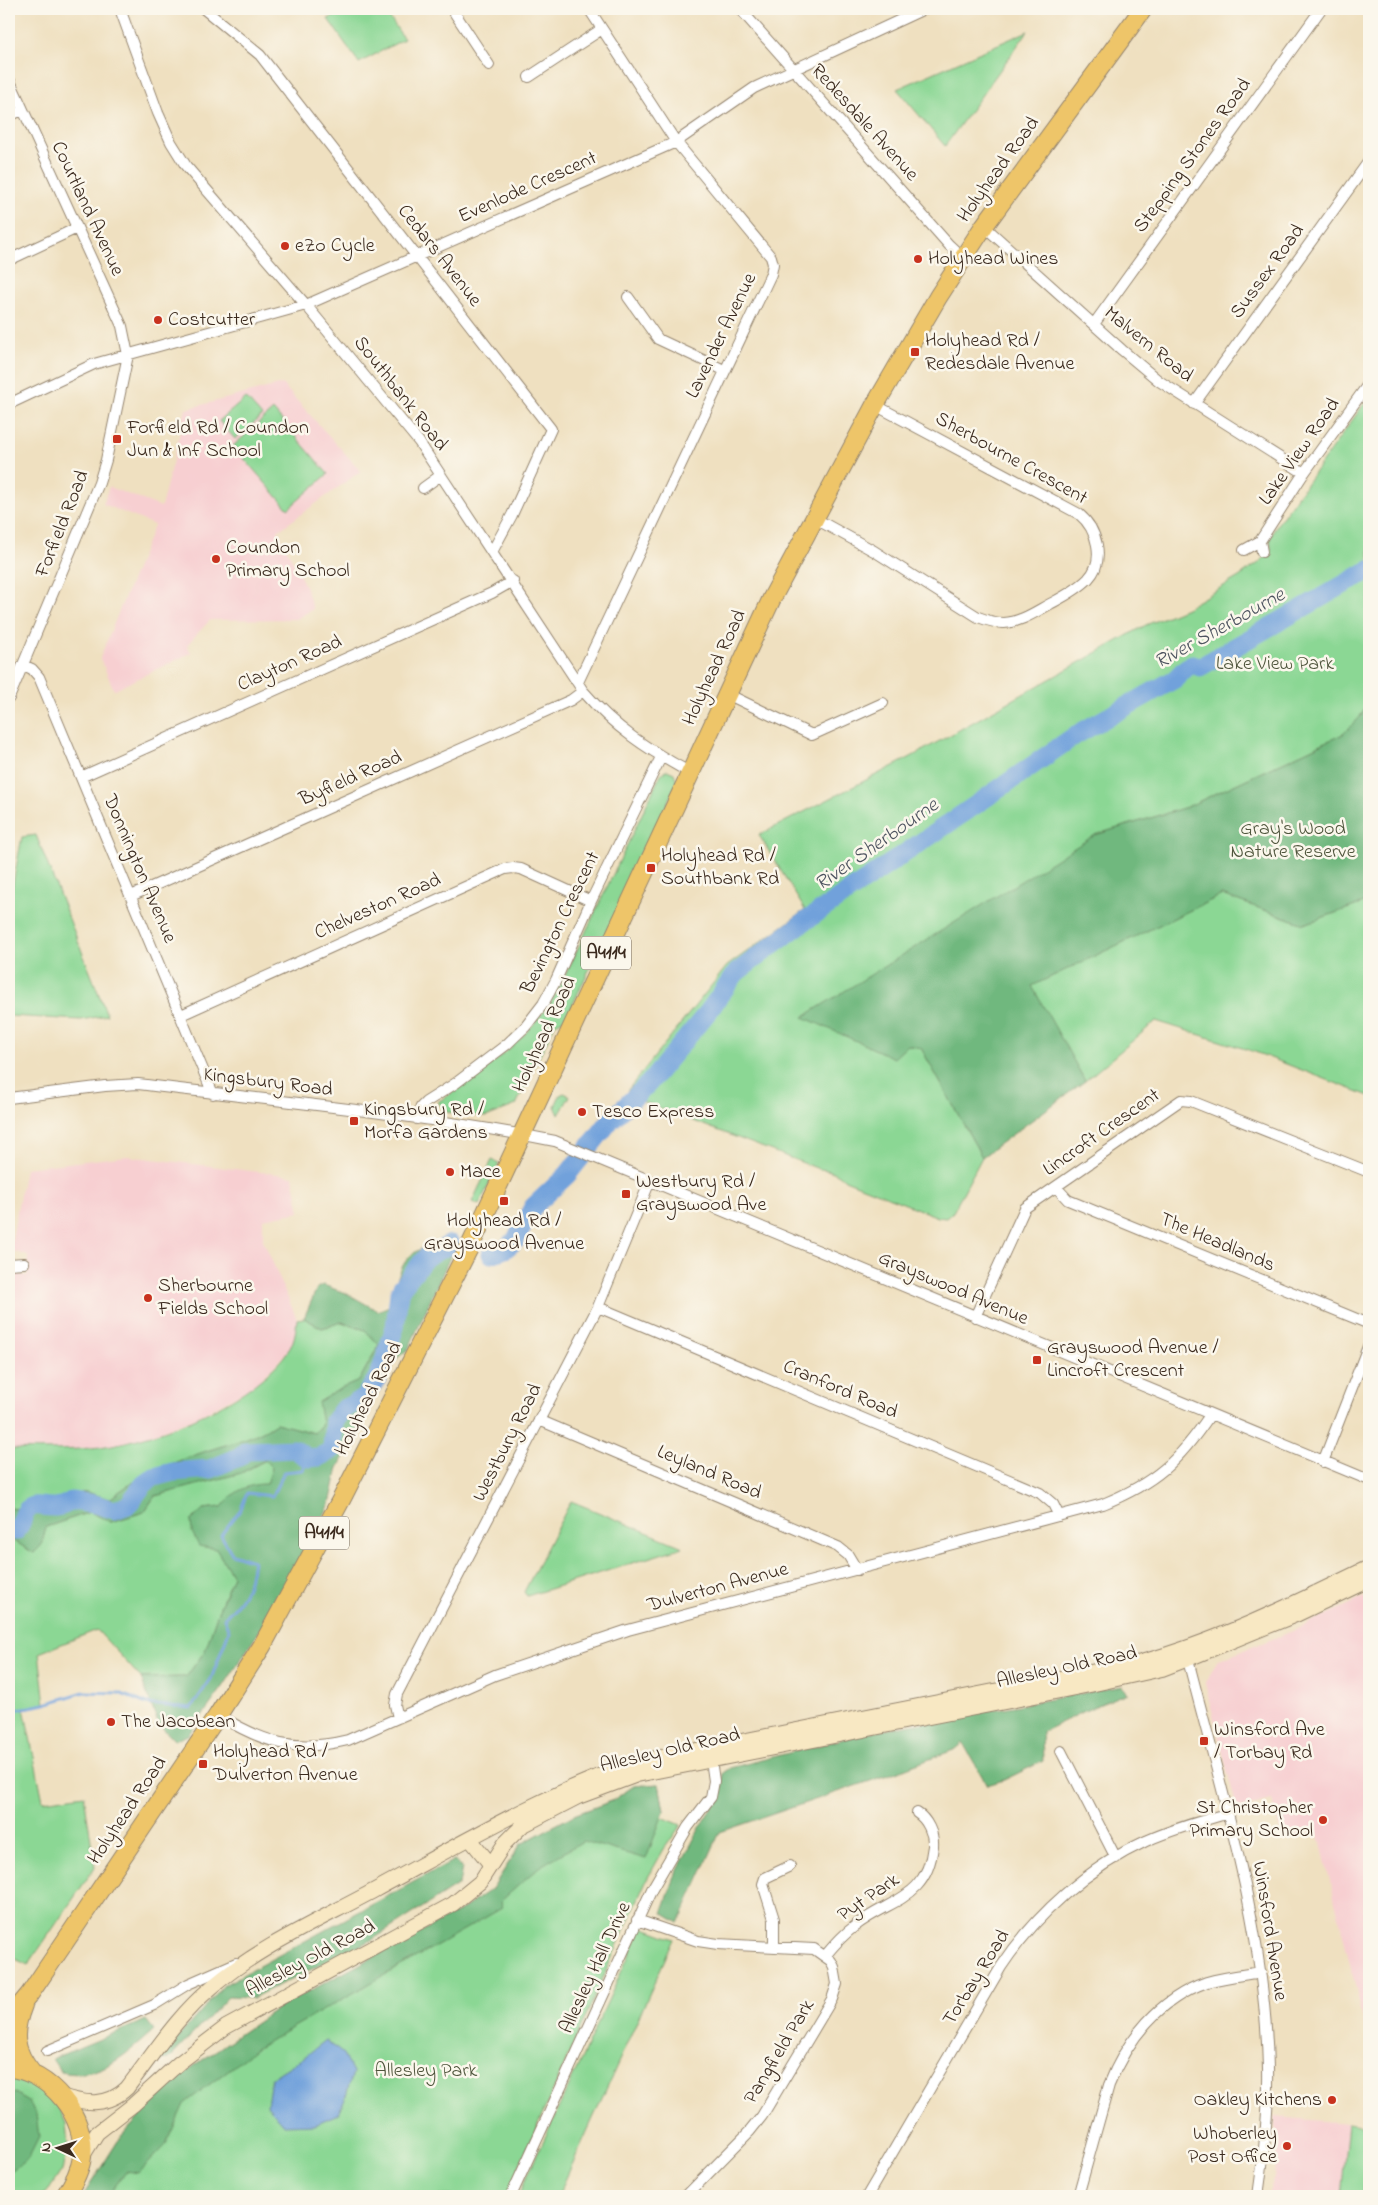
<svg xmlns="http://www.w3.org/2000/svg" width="1378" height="2205" font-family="'Indie Flower',sans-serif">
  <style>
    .built { fill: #f7cfd1 }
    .green { fill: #8bd794; stroke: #638059 }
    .forest { fill: #70b87e; stroke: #56714e }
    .water { fill: #71a1db; stroke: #56667c }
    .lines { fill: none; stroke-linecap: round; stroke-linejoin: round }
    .stream { stroke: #71a1db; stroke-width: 3 }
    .river { stroke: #71a1db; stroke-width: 19 }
    .street-casing { stroke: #95856f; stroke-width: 12 }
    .secondary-casing { stroke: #95856f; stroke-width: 16 }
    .highway-casing { stroke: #95856f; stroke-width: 20 }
    .street { stroke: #fff; stroke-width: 10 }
    .secondary { stroke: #f8e8c3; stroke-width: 14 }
    .highway { stroke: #eec569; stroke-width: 18 }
    .poi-dot { fill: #c8321e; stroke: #fbf7ec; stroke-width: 2 }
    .labels { text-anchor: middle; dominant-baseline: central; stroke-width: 5; stroke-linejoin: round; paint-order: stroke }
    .shield { fill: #fbf7ec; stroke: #75685c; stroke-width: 1 }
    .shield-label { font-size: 19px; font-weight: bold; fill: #3b2a1e }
    .street-label { font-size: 20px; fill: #3b2a1e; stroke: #fbf7ec }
    .poi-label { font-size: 20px; fill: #3b2a1e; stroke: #fbf7ec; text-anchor: start }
    .park-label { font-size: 20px; fill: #4f553c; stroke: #fbf7ec }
    .water-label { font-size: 21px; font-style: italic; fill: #4e5460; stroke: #fbf7ec }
  </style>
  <rect width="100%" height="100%" fill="#fbf7ec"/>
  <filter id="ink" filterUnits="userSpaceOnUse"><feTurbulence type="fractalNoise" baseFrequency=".02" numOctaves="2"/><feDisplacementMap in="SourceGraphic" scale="10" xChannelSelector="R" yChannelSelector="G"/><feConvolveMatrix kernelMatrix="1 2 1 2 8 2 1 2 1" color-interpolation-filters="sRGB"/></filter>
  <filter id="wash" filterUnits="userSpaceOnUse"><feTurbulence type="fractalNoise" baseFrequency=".0096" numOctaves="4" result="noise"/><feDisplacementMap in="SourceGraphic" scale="20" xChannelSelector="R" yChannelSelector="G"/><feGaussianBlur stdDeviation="1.12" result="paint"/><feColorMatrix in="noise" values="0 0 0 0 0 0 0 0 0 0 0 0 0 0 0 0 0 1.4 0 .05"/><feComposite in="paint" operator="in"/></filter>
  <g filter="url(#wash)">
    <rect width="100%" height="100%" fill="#efe0c0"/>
    <!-- built -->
    <path class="built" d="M282,384L361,471L278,531L306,588L313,609L296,619L210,620L187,645L191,653L114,690L100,658L154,525L103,504L109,487L161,507L186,409Z
      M127,1156L293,1176L300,1212L263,1219V1240L297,1319L296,1334L290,1348L275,1365L252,1387L197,1417L143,1438L102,1447L59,1451L9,1449V1273L27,1276L28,1256L10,1250L25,1168Z
      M1369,1595V2043L1318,1831L1283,1841L1272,1800L1237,1809L1205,1684L1217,1661L1295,1630Z
      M1275,2117L1348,2123L1341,2196H1267L1275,2177L1277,2150L1274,2140Z"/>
    <!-- green -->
    <path class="green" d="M350,9H384L404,39L359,63L328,19Z
      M1028,31L945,146L897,89Z
      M1369,397V700L1360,717L1343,734L1187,807L1095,835L908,1045L921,1048L982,1157L953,1212L946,1218L938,1217L845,1180C837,1172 830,1170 819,1169L641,1101L627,1091L727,966L805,910L759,835L911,757L1146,625L1186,608L1239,577L1260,562L1271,550L1270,538L1276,526Z
      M246,398L262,416L235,439L219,421Z
      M273,410L328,474L288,509L233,446Z
      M667,770L674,773L677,782L566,1019L555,1024L516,1105L486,1117L446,1112L438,1102C486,1070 526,1042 557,992L661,774Z
      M36,835L107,1015L81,1020L9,1016V904L22,837Z
      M1222,895L1304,924L1369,901V1096L1255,1052L1156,1021L1085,1081L1031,986Z
      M564,1093L570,1096L559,1115L555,1106L560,1095Z
      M492,1160L499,1163L479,1205L472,1202Z
      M304,1318L322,1328L342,1322L365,1330L379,1344L359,1381L338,1390L322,1424L314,1433L276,1423C252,1440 225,1444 198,1454C168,1465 134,1478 110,1499L86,1492L14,1509L9,1507V1449C40,1450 70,1451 100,1447C159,1439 257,1400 290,1348C295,1339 296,1329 297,1319Z
      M266,1460L272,1468L267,1485L222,1507L203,1509L216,1549L233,1576L219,1609L205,1651L186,1677L141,1678L97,1630L39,1653L45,1704L24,1708L43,1801L84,1795L95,1867L28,1965L9,1956V1538L34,1553L41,1546L46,1527L90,1512L111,1522L144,1512L155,1496L241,1473Z
      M571,1501L683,1547L527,1596L524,1592Z
      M659,1784L664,1811L662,1817L681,1825L664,1849L646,1881L506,2196H83L118,2141L143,2113L191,2068L276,2009L460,1911L492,1889L521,1844L574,1815L612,1801L634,1786Z
      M642,1927L674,1939L558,2196H518Z
      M9,2072L18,2073L56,2101L66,2123L68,2147L62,2170L49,2190L41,2196H9Z
      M1348,2123L1369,2126L1362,2196H1341Z"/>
    <!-- forest -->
    <path class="forest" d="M1369,700V901L1304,924L1222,895L1032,986L1085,1081L982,1157L921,1048L908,1045L894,1058L803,1017L1095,835L1187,807L1343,734L1360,717Z
      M447,1240L450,1257L408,1350L398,1357L370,1405L338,1468L330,1504L279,1601L223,1687L188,1735L174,1740L158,1723L141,1678L186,1677L205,1651L219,1609L233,1576L216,1549L199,1546L192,1532L191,1521L203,1509L222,1507C234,1491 247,1484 267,1484L272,1468L265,1460L241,1473L155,1496L144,1512L111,1522L90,1512L46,1527L41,1546L34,1553L9,1538V1507L14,1509L86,1492L110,1499C134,1478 168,1464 198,1454C225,1444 252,1440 276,1423L314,1433L322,1424L318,1402L338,1390L359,1381L379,1345L365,1330L342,1322L322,1328L304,1318L317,1288L323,1285L348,1294L378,1311L389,1306C402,1264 401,1251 447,1240Z
      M1122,1686L1128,1693L1093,1707L1042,1732L1043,1761L1004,1780L987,1785L963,1743L956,1749L888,1775L720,1832L679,1923L662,1913L677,1871L704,1820L722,1792L723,1773L730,1768L863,1734Z
      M659,1784L664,1811L646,1859L583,1841L539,1867L501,1901L502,1908L257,2048L184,2104L166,2144L138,2173L126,2171L108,2196H83L118,2141L143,2113L191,2068L276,2009L460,1911L492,1889L521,1844L574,1815L612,1801L634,1786Z
      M454,1860L462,1868L459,1884L372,1940L252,1998L228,1997L169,2059L158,2060L224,1985Z
      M146,2020L154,2030C128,2053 99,2081 61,2072L52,2059Z
      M15,2093L29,2101L36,2115L39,2137L28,2159L9,2172V2096Z"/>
    <!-- water -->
    <path class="water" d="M326,2040L343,2054L353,2073L346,2096L338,2114L315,2124L284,2125L267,2105L271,2078L303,2058Z"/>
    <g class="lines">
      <!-- stream -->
      <path class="stream" d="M9,1711L45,1704L84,1692L119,1693L147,1704L191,1708L211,1679L229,1631L224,1618C245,1598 249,1589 253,1561L232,1554L221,1535L241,1509L247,1493L272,1496L284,1472L303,1470L308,1458"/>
      <!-- river -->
      <path class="river" d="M491,1254L505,1249L515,1241L533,1207L567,1175L610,1121L649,1083L708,1012L736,973L801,924L980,802L1076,735L1175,679L1186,668L1193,664L1200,667L1369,570
        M9,1530L16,1531C24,1523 22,1512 29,1508C39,1501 54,1514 71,1501L95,1504L115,1510L128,1505L144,1484L154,1477L173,1472L210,1469L239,1457L246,1451L294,1449L308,1458L319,1457L332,1450L334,1421L343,1409L363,1399L379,1376L395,1327L399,1293L402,1287L426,1257L451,1244"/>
    </g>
  </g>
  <g filter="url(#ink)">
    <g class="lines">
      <defs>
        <path id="street" d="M120,9L158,113L171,142L186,166L306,305L419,442L583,691C615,728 647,749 689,772
          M204,9L260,55L551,429L512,515L492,552
          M452,9L489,65
          M740,9L949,245L963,258
          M529,77L602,29
          M9,79L122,326L128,355L106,460L99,483L9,698
          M9,116L22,110
          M984,226L1122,350L1159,381L1304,473
          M9,260L77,228
          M628,297L658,339L724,370
          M1094,324L1321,9
          M9,404L94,364L306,305L676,142L754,88L924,9
          M1194,404L1369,161
          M423,488L441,475
          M814,518L874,551L978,617C986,620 995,623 1004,623C1021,622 1035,612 1050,604C1063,597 1077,590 1088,579C1106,560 1097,529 1079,514L875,405
          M1260,541L1304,473L1369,383
          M1244,550L1260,541L1262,552
          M23,665L32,669L39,677L213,1094
          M578,682L771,274L773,264L771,257L676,142L589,9
          M727,694L812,735L883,703
          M81,777L492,593L513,581
          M131,896L571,700L583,691
          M181,1015L505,869L513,868L521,869L591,901
          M9,1098L105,1086L138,1084C276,1101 420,1114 555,1141L1369,1480
          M417,1119L421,1107L426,1102L456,1083L506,1045L526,1026L543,1004L556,980L591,901L661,757
          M1056,1187L1068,1200L1369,1324
          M9,1264L24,1263
          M598,1307L1040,1493L1053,1504L1059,1516
          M975,1317L1025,1208L1181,1100L1191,1101L1369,1172
          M539,1420L838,1547L848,1555L857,1570
          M1323,1462L1369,1344
          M1186,1652C1221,1790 1265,1925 1268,2068C1269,2111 1264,2154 1258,2196
          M218,1715C264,1743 295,1753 348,1740L495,1675L628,1630L1103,1504C1155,1483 1179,1461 1210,1415
          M398,1718L395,1705L397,1694L598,1307L650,1181
          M1061,1751L1116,1858
          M637,1920L698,1941L718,1944L814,1949L831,1961L834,1967L837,1984L832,1999L762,2116L750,2131L686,2196
          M774,1946V1919L763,1884L765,1878L790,1866
          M825,1956C834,1945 844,1934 855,1926C891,1898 927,1900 933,1846C934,1834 927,1819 917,1813
          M47,2051L154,2005L188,1984L236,1963
          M511,2196L652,1889L688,1827L711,1797L714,1781L711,1760
          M867,2196L1001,1967C1036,1914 1088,1868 1146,1841C1173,1829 1201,1821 1229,1813
          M1078,2196L1109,2085C1127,2039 1159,1999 1207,1982C1224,1977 1243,1975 1261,1972"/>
        <path id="secondary" d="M470,1839L491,1865
          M61,2096C86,2104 107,2107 127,2088C154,2053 178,2015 212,1987C260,1946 320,1920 375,1890C460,1844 544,1794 636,1762L1141,1662C1221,1640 1295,1603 1369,1567
          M82,2157L97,2133L133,2105L179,2063L226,2027L453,1904L480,1882L505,1843L522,1826L578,1797L637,1775L1090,1685L1162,1669L1188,1659L1298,1614L1369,1580"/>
        <path id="highway" d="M23,2005C12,2033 13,2050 32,2073
          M9,2019L29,1995L218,1715L262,1646L342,1498L471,1244L772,598L875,405L938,297L984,226L1143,9
          M9,2068C49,2071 87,2116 82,2157C80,2172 73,2184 65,2196"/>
      </defs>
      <!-- street casing -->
      <use href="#street" class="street-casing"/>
      <!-- secondary casing -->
      <use href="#secondary" class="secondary-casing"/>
      <!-- highway casing -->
      <use href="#highway" class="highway-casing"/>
      <!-- street -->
      <use href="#street" class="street"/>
      <!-- secondary -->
      <use href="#secondary" class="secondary"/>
      <!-- highway -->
      <use href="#highway" class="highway"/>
    </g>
  </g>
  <!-- markers -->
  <g class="poi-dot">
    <circle cx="285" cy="246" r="5"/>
    <circle cx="918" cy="259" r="5"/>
    <circle cx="158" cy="320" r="5"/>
    <rect x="910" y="347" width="10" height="10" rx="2.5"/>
    <rect x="112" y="434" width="10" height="10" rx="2.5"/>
    <circle cx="216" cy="559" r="5"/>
    <rect x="646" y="863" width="10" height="10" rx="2.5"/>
    <circle cx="582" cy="1112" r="5"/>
    <rect x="349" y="1116" width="10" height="10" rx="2.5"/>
    <circle cx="450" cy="1172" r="5"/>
    <rect x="621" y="1189" width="10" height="10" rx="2.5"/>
    <rect x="499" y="1196" width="10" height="10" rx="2.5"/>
    <circle cx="148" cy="1298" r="5"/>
    <rect x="1032" y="1355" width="10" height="10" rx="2.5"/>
    <circle cx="111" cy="1722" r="5"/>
    <rect x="1199" y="1736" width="10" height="10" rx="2.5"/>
    <rect x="198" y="1759" width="10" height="10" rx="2.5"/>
    <circle cx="1323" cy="1820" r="5"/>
    <circle cx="1332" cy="2100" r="5"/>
    <circle cx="1287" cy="2146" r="5"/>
  </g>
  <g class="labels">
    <!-- shield labels -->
    <g class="shield">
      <rect x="581" y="936.5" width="50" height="33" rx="4"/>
      <rect x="299" y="1516.5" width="50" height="33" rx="4"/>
    </g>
    <g class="shield-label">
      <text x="606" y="953">A4114</text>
      <text x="324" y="1533">A4114</text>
    </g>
    <!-- street labels -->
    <g class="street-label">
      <text transform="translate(864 123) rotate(48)">Redesdale Avenue</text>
      <text transform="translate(1193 156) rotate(-54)">Stepping Stones Road</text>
      <text transform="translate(999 170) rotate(-54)">Holyhead Road</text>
      <text transform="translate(528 188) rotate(-24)">Evenlode Crescent</text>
      <text transform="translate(87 209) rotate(65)">Courtland Avenue</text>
      <text transform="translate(439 256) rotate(52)">Cedars Avenue</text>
      <text transform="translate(1268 272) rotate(-54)">Sussex Road</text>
      <text transform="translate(722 336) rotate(-64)">Lavender Avenue</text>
      <text transform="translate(1148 345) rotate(39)">Malvern Road</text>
      <text transform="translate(400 394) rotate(52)">Southbank Road</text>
      <text transform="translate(1300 452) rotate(-55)">Lake View Road</text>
      <text transform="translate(1011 459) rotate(29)">Sherbourne Crescent</text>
      <text transform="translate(63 524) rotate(-68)">Forfield Road</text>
      <text transform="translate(290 664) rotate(-24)">Clayton Road</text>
      <text transform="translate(715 668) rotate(-65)">Holyhead Road</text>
      <text transform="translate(351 779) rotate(-24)">Byfield Road</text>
      <text transform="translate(139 869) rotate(67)">Donnington Avenue</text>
      <text transform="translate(378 907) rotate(-24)">Chelveston Road</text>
      <text transform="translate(561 923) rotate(-64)">Bevington Crescent</text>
      <text transform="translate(545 1035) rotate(-65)">Holyhead Road</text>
      <text transform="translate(268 1083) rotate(7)">Kingsbury Road</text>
      <text transform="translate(1102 1133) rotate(-35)">Lincroft Crescent</text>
      <text transform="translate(1217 1243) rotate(23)">The Headlands</text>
      <text transform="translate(953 1289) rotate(23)">Grayswood Avenue</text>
      <text transform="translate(840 1390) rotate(23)">Cranford Road</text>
      <text transform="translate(369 1399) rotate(-63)">Holyhead Road</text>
      <text transform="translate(508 1443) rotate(-63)">Westbury Road</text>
      <text transform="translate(709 1473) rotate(23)">Leyland Road</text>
      <text transform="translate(718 1588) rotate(-15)">Dulverton Avenue</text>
      <text transform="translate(1067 1668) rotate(-12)">Allesley Old Road</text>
      <text transform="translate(670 1751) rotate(-13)">Allesley Old Road</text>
      <text transform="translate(128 1811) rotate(-56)">Holyhead Road</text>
      <text transform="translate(869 1898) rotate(-34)">Pyt Park</text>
      <text transform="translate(1269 1931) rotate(81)">Winsford Avenue</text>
      <text transform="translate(311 1959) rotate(-28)">Allesley Old Road</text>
      <text transform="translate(596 1968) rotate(-65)">Allesley Hall Drive</text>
      <text transform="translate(977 1978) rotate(-58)">Torbay Road</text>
      <text transform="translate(780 2052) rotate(-59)">Pangfield Park</text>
    </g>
    <!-- poi labels -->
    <g class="poi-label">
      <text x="295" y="246">eZo Cycle</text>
      <text x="928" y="259">Holyhead Wines</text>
      <text x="168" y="320">Costcutter</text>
      <text x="925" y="341">Holyhead Rd /<tspan x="925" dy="23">Redesdale Avenue</tspan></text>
      <text x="127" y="428">Forfield Rd / Coundon<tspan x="127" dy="23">Jun &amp; Inf School</tspan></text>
      <text x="226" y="548">Coundon<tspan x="226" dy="23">Primary School</tspan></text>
      <text x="661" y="856">Holyhead Rd /<tspan x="661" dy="23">Southbank Rd</tspan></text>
      <text x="364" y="1110">Kingsbury Rd /<tspan x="364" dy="23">Morfa Gardens</tspan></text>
      <text x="592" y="1112">Tesco Express</text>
      <text x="460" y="1172">Mace</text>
      <text x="636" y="1182">Westbury Rd /<tspan x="636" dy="23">Grayswood Ave</tspan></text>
      <text x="504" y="1221" text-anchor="middle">Holyhead Rd /<tspan x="504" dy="23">Grayswood Avenue</tspan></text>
      <text x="158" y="1286">Sherbourne<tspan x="158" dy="23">Fields School</tspan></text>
      <text x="1047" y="1348">Grayswood Avenue /<tspan x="1047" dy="23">Lincroft Crescent</tspan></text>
      <text x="121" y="1722">The Jacobean</text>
      <text x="1214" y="1730">Winsford Ave<tspan x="1214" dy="23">/ Torbay Rd</tspan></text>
      <text x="213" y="1752">Holyhead Rd /<tspan x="213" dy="23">Dulverton Avenue</tspan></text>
      <text x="1313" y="1808" text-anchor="end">St Christopher<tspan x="1313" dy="23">Primary School</tspan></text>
      <text x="1322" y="2100" text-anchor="end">Oakley Kitchens</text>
      <text x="1277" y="2134" text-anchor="end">Whoberley<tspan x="1277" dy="23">Post Office</tspan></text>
    </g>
    <!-- park labels -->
    <g class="park-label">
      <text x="1275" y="664">Lake View Park</text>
      <text x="1293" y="829">Gray's Wood<tspan x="1293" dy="23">Nature Reserve</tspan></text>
      <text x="426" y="2071">Allesley Park</text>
    </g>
    <!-- water labels -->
    <g class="water-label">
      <text transform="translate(1220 629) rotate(-29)">River Sherbourne</text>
      <text transform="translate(877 845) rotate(-35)">River Sherbourne</text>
    </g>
  </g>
  <!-- margin -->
  <rect width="1378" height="2205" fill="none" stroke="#fbf7ec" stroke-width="30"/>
  <!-- north arrow -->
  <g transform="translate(58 2148) rotate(274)" stroke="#fbf7ec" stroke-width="4" paint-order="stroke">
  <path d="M0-4L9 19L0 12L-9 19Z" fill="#3b2a1e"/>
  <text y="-8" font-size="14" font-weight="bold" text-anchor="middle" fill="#3b2a1e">N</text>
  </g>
</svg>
